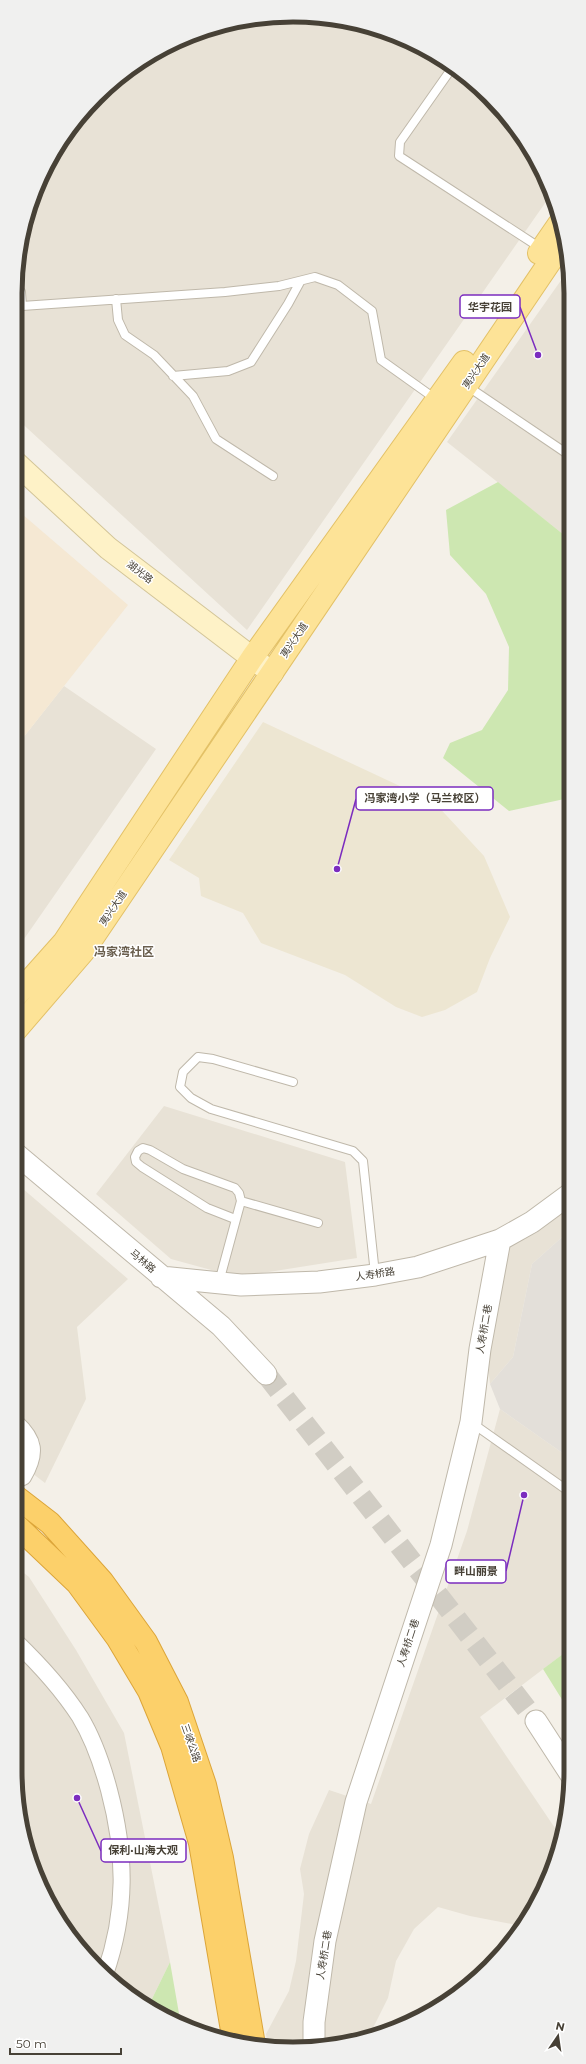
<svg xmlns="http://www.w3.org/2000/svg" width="586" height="2064" font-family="Montserrat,'Noto Sans SC',sans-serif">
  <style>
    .residential { fill: #e8e2d6 }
    .commercial { fill: #f5e8d3 }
    .industrial { fill: #e3dfd9 }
    .education { fill: #ede6d2 }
    .green { fill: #cde7b1 }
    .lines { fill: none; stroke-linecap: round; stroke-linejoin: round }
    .tertiary-tunnel { stroke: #d1cdc4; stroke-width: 21; stroke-dasharray: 21 10; stroke-linecap: butt }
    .service-casing { stroke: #bfb8aa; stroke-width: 10 }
    .minor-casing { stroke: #bfb8aa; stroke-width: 18 }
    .tertiary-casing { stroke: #bfb8aa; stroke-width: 23 }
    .secondary-casing { stroke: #d3c598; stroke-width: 24 }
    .primary-casing { stroke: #e3c167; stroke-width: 24 }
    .motorway-casing { stroke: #dca539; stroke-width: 24 }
    .service { stroke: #fff; stroke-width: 8 }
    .minor { stroke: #fff; stroke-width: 16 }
    .tertiary { stroke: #fff; stroke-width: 21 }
    .secondary { stroke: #fef2c7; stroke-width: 22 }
    .primary { stroke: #fde397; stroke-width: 22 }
    .motorway { stroke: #fcd06a; stroke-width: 22 }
    .labels { text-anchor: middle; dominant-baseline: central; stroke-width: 3; stroke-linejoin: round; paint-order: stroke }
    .street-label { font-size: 10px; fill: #474136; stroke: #fff }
    .quarter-label { font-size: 12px; font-weight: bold; fill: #6a5f4e; stroke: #fff }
    .rim { fill: none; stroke: #474136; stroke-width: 5 }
    .leader { fill: none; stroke: #7b2cbf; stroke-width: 1.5 }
    .callout-dot { fill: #7b2cbf; stroke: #fff; stroke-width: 1.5 }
    .callout { fill: #fff; stroke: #7b2cbf; stroke-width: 1.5 }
    .callout-label { font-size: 11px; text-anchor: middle; font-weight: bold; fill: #474136 }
  </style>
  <rect width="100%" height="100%" fill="#f4f0e8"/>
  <!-- residential -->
  <path class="residential" d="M293,15L347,20L432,52L502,110L542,170L550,196L247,630L15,417V293L20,239L36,187L62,139L96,97L138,62L186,36L239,20Z
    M569,269V539L447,442Z
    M64,686L156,749L15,952V748Z
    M164,1106L345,1162L357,1258L237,1277L171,1259L96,1194Z
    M15,1182L128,1279L77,1327L86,1399L45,1483L15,1460Z
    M570,1205V1230L532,1264L513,1357L490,1384L488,1366L509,1247Z
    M500,1409L571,1459V1648L480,1717L561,1837L534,1910L522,1926L470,1916L438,1907L414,1929L396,1961L388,1998L371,2032L370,2037L275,2048L268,2047L266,2034L289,1991L296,1961L304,1894L300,1869L309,1834L329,1790L371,1804L467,1531Z
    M15,1566L29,1577L76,1650L124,1733L170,1962L148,2007L124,1992L84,1954L36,1877L20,1825L15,1771Z"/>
  <!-- commercial -->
  <path class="commercial" d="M15,508L128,605L15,748Z"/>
  <!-- industrial -->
  <path class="industrial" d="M570,1230L571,1459L500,1409L490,1384L513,1357L532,1264Z"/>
  <!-- education -->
  <path class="education" d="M263,722L434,802L484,856L510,917L490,958L477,992L445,1010L422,1017L396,1007L345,975L261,943L243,913L201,896L199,878L169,860Z"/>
  <!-- green -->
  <path class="green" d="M498,482L569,539V798L509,811L443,758L450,743L482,730L508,690L509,647L486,594L450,555L446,510Z
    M571,1648V1714L543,1669Z
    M170,1962L181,2025L170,2020L148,2007Z"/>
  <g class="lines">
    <!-- tertiary-tunnel -->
    <path class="tertiary-tunnel" d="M266,1374L536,1721"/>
    <defs>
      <path id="service" d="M452,68L400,142L399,156L542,249
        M116,299L118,320L125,335L154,355L193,396L216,439L273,476
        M22,306L225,292L279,286L315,277L338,285L372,311L381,360L437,400
        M15,313L22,306L21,292L16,284
        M173,376L228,371L251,362L288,304L300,282
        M467,386L569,455
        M293,1082L213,1059L198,1057L183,1072L180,1087L191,1098L211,1109L353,1151L363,1161L375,1274
        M241,1201L318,1223
        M219,1282L241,1201L239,1193L235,1188L183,1169L150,1150L143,1148L138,1151L135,1157L136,1162L142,1167L207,1208L235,1219
        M472,1423L571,1493"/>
      <path id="minor" d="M15,1422C35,1440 37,1453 23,1477
        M15,1641C39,1664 62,1689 80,1717C94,1740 102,1764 109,1790C126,1854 127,1911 105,1974"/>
      <path id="tertiary" d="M15,1153L221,1326L266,1374
        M161,1277L241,1285L319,1282L375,1275L418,1267L500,1240L532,1222L570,1194
        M536,1721L571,1775
        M314,2045V2022L325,1941L356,1802L441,1545L471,1422L480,1349L500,1240"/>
      <path id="secondary" d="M15,462L108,548L272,673"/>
      <path id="primary" d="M539,253L559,224
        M15,997L64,942L252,658L464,362
        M15,1031L83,952L564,241"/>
      <path id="motorway" d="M15,1496L50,1523L102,1581L146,1642L177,1702L205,1785L222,1858L254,2045
        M15,1524L77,1583L118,1639L149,1691L172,1746L200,1843L234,2042"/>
    </defs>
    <!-- service casing -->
    <use href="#service" class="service-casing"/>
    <!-- minor casing -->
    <use href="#minor" class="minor-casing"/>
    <!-- tertiary casing -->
    <use href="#tertiary" class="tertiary-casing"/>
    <!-- secondary casing -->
    <use href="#secondary" class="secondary-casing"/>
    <!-- primary casing -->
    <use href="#primary" class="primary-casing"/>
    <!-- motorway casing -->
    <use href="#motorway" class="motorway-casing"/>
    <!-- service -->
    <use href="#service" class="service"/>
    <!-- minor -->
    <use href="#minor" class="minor"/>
    <!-- tertiary -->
    <use href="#tertiary" class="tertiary"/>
    <!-- secondary -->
    <use href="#secondary" class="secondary"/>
    <!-- primary -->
    <use href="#primary" class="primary"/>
    <!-- motorway -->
    <use href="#motorway" class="motorway"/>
  </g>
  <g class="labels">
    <!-- street labels -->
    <g class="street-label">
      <text transform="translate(476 371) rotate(-56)">夷兴大道</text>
      <text transform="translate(140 572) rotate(38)">湖光路</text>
      <text transform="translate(294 640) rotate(-56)">夷兴大道</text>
      <text transform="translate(113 908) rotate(-56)">夷兴大道</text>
      <text transform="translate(143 1261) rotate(40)">马林路</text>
      <text transform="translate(375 1274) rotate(-9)">人寿桥路</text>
      <text transform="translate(484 1329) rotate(-80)">人寿桥二巷</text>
      <text transform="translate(408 1643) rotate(-72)">人寿桥二巷</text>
      <text transform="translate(191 1743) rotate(71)">三峡公路</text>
      <text transform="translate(324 1955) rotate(-81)">人寿桥二巷</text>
    </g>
    <!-- quarter labels -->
    <g class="quarter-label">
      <text x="124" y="951">冯家湾社区</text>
    </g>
  </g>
  <!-- crop -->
  <path d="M0 0H586V2064H0ZM293 22H293A271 271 0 0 1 564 293V1771A271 271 0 0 1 293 2042H293A271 271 0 0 1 22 1771V293A271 271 0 0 1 293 22Z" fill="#f0f0ef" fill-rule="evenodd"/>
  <path class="rim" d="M293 22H293A271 271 0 0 1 564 293V1771A271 271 0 0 1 293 2042H293A271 271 0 0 1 22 1771V293A271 271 0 0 1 293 22Z"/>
  <!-- callouts -->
  <path class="leader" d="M538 355L520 307M337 869L356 799M524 1495L506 1571M77 1798L101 1851"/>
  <g class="callout-dot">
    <circle cx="538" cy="355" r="4"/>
    <circle cx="337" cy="869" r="4"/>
    <circle cx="524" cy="1495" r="4"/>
    <circle cx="77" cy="1798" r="4"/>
  </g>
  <g class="callout">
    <rect x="460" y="295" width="60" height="23" rx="4"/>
    <rect x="356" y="787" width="137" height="23" rx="4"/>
    <rect x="446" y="1560" width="60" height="23" rx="4"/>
    <rect x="101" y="1839" width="85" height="23" rx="4"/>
  </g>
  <g class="callout-label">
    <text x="490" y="311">华宇花园</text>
    <text x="425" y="802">冯家湾小学（马兰校区）</text>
    <text x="476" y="1575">畔山丽景</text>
    <text x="143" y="1854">保利·山海大观</text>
  </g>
  <!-- north arrow -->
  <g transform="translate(558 2036) rotate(13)" stroke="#ffffff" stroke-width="3" paint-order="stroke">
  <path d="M0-3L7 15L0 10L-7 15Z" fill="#474136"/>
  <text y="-6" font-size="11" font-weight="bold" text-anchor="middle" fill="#474136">N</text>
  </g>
  <!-- scale -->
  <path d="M10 2048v6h111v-6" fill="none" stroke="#474136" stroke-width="2"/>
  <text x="16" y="2048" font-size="12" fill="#474136" stroke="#ffffff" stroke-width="3" paint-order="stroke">50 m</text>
</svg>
